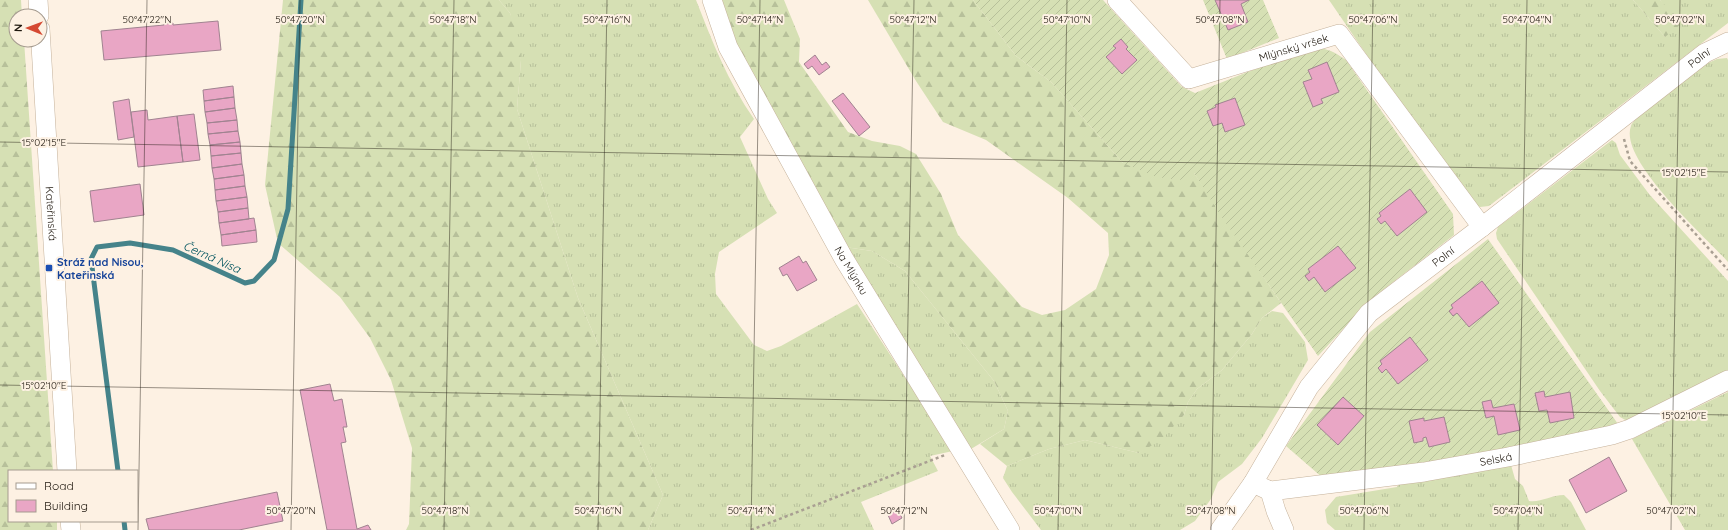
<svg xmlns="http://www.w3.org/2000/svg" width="1728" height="530" font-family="Quicksand,sans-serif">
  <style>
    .grass { fill: url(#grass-tufts) }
    .forest { fill: url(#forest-firs) }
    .garden { fill: url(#garden-furrows) }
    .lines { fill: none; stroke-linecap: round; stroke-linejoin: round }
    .stream { stroke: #45838a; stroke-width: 5 }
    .building { fill: #e9a6c5; stroke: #a08390 }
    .minor-casing { stroke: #c5b29b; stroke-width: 20 }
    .path { stroke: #a99f92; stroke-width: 2.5; stroke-dasharray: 3 3; stroke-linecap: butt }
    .minor { stroke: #fff; stroke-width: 19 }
    .ticks { fill: none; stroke: #201910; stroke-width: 1; stroke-opacity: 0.45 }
    .transit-dot { fill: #1a4fb4; stroke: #fdf1e3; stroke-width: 1.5 }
    .labels { text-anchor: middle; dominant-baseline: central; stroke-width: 4; stroke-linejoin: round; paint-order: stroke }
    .street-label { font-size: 11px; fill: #201910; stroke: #fdf1e3 }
    .transit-label { font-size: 11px; font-weight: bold; fill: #164399; stroke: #fdf1e3; text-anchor: start }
    .water-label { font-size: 12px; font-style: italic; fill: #00555f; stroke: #fdf1e3 }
    .ticks-label { font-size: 10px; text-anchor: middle; fill: #201910; stroke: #fdf1e3; stroke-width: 4; stroke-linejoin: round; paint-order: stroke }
  </style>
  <defs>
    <pattern id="grass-tufts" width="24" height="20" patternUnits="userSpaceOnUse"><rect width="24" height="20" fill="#d6e0b4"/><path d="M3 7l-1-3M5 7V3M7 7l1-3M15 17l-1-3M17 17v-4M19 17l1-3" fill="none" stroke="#b7c09a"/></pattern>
    <pattern id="forest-firs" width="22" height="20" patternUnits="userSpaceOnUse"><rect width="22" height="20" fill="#d6e0b4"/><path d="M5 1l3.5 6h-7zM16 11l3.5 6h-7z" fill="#b7c09a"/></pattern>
    <pattern id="garden-furrows" width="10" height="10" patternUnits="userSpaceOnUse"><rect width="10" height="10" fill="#d6e0b4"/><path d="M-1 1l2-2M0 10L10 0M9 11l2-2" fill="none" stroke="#b7c09a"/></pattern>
  </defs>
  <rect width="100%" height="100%" fill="#fdf1e3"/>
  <!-- grass -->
  <path class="grass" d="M499,0H696C712,41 728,82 754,119L740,137L768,199L777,213L719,252L715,274L716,294L754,345L767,351L781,346L857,304L953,451L930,456L938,471L861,502L874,530H648L663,495L578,298L517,109L521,60L510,13Z
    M1329,0H1633L1665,37L1664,6L1660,0H1728V23L1489,206L1480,207L1467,201Z
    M1727,58L1728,60V262C1707,238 1618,160 1631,126C1635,115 1693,74 1706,64L1717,59Z
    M1612,140L1616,143L1620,155L1649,194L1728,281V370L1695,388L1627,421L1620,417L1600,391L1497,239L1496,233L1498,227Z
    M845,247L872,251L905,271L994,381L1008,411L1004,429L971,449Z
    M1272,311L1283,313L1305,342L1308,360L1262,438L1242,464L1218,482L1211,499L1195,521L1180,530H1041L1012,492L1003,478L1007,466L1049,449L1085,440L1139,453L1184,415L1188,402L1197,389L1222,370L1252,334L1262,318Z
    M1728,392V530H1685L1632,439Z
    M1511,465L1515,479L1523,486L1529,501C1540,503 1551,495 1564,495L1571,502L1586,530H1335L1327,523L1325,510L1336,497L1397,487L1400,482Z"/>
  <!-- forest -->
  <path class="forest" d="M0,0H21L22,16H16V40H24L53,471H9V521H57V530H0Z
    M283,0H499L510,13L520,42L521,60L517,109L578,298L663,495L648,530H406L409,524L412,448L391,380L370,338L340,297L278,243L265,185Z
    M720,0H784L800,39L799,62L848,132L872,141L900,146L916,154L941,194L958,235L1022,307L1042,315L1065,310L1096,289L1109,255L1108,233L1068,198L986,140L943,122L916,81L868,0H973L1016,56L1051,82L1123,163L1194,173L1281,303L1262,318L1252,334L1222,370L1197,389L1188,402L1184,415L1161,440L1139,453L1085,440L1049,449L1007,466L980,444L1004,429L1008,411L994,381L905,271L872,251L845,247L733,45Z
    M1633,0H1660L1681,24L1665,37Z"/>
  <!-- garden -->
  <path class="garden" d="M973,0H1103L1182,87L1195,93L1303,50C1324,47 1328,48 1346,60L1453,214L1454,235L1370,300L1318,356L1219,213L1194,173L1180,180L1156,177L1123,163L1051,82L1016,56Z
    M1203,0H1263L1279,38L1227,59Z
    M1488,239L1618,424L1517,448L1324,479L1286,446L1370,332Z"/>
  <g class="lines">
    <!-- stream -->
    <path class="stream" d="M118,471L91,259L97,247L130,243L173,250L245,283L254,281L274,260L288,209L301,0
      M124,521L125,530"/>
  </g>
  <!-- building -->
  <path class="building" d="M1215,0H1249L1241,4L1248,22L1228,30Z
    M218,21L221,50L104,60L101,31L164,25V24L173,23V25Z
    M1121,39L1128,47L1126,49L1137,60L1122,74L1106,57L1116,48L1113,46Z
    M815,55L822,65L826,62L830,67L819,75L812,66L808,69L804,64Z
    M1327,62L1339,92L1321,99L1323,103L1313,107L1303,82L1312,79L1308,70Z
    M233,86L234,97L204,101L203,90Z
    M843,93L870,127L859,136L832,101Z
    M234,97L235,108L205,112L204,101Z
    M1235,98L1245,125L1225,132L1222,123L1213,126L1207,111L1216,107L1215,105Z
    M129,99L134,137L118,140L113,102Z
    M235,108L237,120L207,123L205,112Z
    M147,110L148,120L177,116L183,162L138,167L131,112Z
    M194,114L200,160L183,162L177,116Z
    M237,120L238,131L208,134L207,123Z
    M238,131L240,142L210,145L208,134Z
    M240,142L241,153L211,156L210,145Z
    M241,153L242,164L212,168L211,156Z
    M242,164L244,175L214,179L212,168Z
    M244,175L245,186L215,190L214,179Z
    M140,184L144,215L94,222L90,191Z
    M245,186L247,197L216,201L215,190Z
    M1410,189L1427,212L1397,236L1385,221L1381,224L1377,219L1381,216L1379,213Z
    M247,197L248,208L218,212L216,201Z
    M248,208L249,219L219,223L218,212Z
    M254,218L256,230L221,235L219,223Z
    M256,230L257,242L222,246L221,235Z
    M1338,246L1356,268L1325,292L1314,277L1309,281L1305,276L1310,272L1308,269Z
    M799,256L803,263L806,261L817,280L797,291L787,274L783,276L779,268Z
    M1482,281L1499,303L1469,327L1457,313L1453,316L1449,311L1453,308L1451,305Z
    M1410,337L1428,360L1398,384L1386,369L1382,373L1378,368L1382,364L1380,361Z
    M330,384L334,401L342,399L347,427H343L346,442L341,443L357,529L368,525L371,530H327L300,390Z
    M1544,391L1545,397L1570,392L1574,418L1550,423L1547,410L1539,411L1535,393Z
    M1343,397L1364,416L1338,445L1317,425Z
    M1491,400L1493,408L1514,404L1520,430L1498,435L1494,416L1486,418L1482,402Z
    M1444,417L1450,442L1429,447L1426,437L1423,438V441L1414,443L1409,421L1424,418V421Z
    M1609,457L1627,491L1586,513L1569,480Z
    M277,492L283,521L239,530H149L146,519Z
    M898,510L902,518L892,524L888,515Z"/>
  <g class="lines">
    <defs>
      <g id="minor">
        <path d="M38,0L39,16"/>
        <path id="s1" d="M712,0L728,47L844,259L1010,530"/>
        <path id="s2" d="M1117,0L1189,79L1339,34L1482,227"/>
        <path id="s3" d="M40,29L67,471"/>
        <path id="s4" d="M1253,483L1270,491L1424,472L1508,457L1612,435L1630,429L1728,380"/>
        <path d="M1270,491L1276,511L1284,530"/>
        <path d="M70,521L71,530"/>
        <path id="s5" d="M1220,530L1253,483L1309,387L1369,313L1482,227L1705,53L1728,42"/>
      </g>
    </defs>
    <!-- minor casing -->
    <use href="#minor" class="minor-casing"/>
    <!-- path -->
    <path class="path" d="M1624,139L1630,161L1728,270
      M751,530L945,455"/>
    <!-- minor -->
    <use href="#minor" class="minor"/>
  </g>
  <!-- ticks -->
  <path class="ticks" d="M0,142L1728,172M0,385L1728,415M138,530L147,0M291,530L300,0M444,530L454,0M598,530L607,0M751,530L760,0M904,530L914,0M1058,530L1067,0M1211,530L1220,0M1364,530L1373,0M1518,530L1527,0M1671,530L1680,0"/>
  <!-- markers -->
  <rect class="transit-dot" x="45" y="264" width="8" height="8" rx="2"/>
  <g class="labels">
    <!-- street labels -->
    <g class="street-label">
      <text stroke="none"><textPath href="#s2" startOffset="216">Mlýnský vršek</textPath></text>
      <text stroke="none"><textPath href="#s5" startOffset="681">Polní</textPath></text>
      <text stroke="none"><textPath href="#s3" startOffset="185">Kateřinská</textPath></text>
      <text stroke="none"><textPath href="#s5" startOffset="357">Polní</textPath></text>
      <text stroke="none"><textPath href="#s1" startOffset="305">Na Mlýnku</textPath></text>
      <text stroke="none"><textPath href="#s4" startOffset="247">Selská</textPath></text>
    </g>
    <!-- transit labels -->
    <g class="transit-label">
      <text x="57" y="262">Stráž nad Nisou,<tspan x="57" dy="13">Kateřinská</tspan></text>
    </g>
    <!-- water labels -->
    <g class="water-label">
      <text transform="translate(212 257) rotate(24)">Černá Nisa</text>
    </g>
  </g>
  <g class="ticks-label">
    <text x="147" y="23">50°47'22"N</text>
    <text x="300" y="23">50°47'20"N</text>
    <text x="453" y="23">50°47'18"N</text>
    <text x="607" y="23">50°47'16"N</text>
    <text x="760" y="23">50°47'14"N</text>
    <text x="913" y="23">50°47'12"N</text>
    <text x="1067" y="23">50°47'10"N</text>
    <text x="1220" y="23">50°47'08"N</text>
    <text x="1373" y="23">50°47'06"N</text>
    <text x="1527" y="23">50°47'04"N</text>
    <text x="1680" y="23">50°47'02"N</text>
    <text x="44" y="146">15°02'15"E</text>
    <text x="1684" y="176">15°02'15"E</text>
    <text x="44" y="389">15°02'10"E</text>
    <text x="1684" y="419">15°02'10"E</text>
    <text x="291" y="514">50°47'20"N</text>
    <text x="445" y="514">50°47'18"N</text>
    <text x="598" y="514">50°47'16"N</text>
    <text x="751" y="514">50°47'14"N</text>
    <text x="904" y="514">50°47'12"N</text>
    <text x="1058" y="514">50°47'10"N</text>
    <text x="1211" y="514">50°47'08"N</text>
    <text x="1364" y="514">50°47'06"N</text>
    <text x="1518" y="514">50°47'04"N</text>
    <text x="1671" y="514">50°47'02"N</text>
  </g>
  <!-- legend -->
  <rect x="8" y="470" width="130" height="52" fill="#fdf1e3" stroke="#a59b8f"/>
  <rect x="16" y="483" width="20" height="6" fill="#ffffff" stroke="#a59b8f"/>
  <text x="44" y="490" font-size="12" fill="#201910">Road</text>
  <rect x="16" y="500" width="20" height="12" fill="#e9a6c5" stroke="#a59b8f"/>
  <text x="44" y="510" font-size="12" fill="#201910">Building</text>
  <!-- north arrow -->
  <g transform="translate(28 28) rotate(271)"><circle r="19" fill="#fdf1e3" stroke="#a59b8f"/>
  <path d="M0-3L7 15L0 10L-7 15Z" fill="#d54932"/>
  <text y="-6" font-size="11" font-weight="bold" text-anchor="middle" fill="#201910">N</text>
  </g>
</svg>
